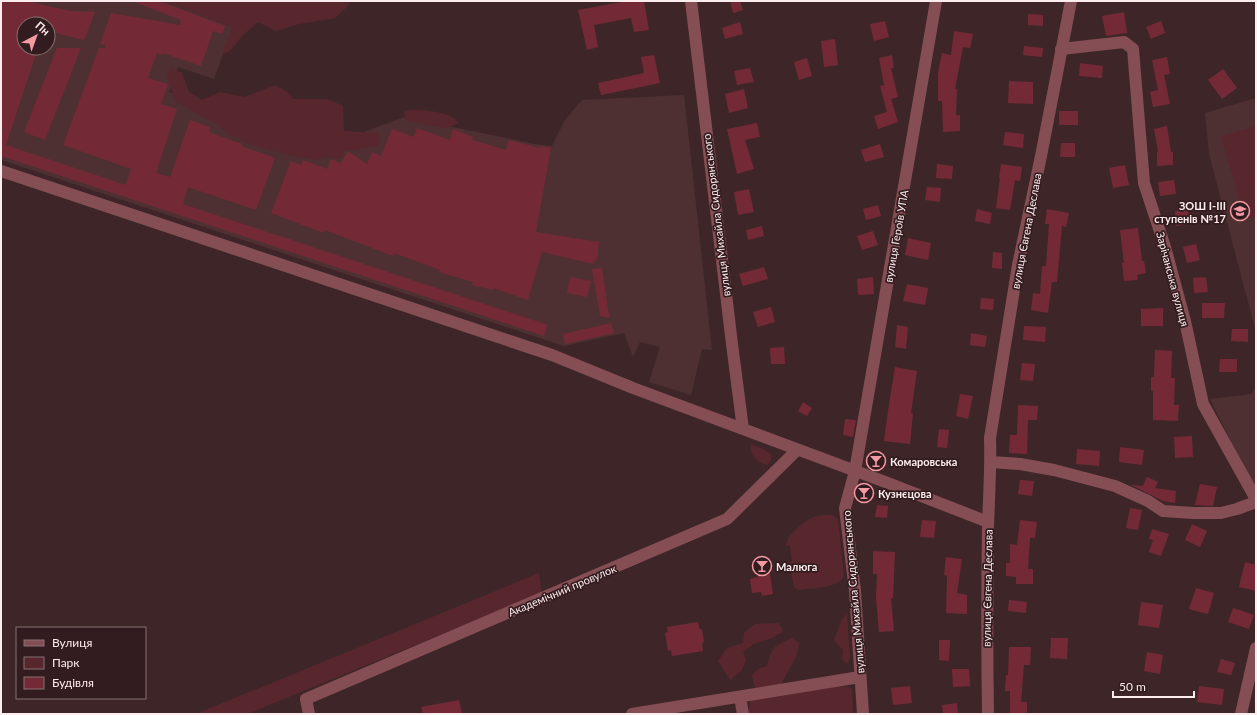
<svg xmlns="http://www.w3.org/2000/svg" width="1257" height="715" font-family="Lato,sans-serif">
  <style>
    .built { fill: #4e3032; fill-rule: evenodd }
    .green { fill: #58272e }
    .building { fill: #742a36 }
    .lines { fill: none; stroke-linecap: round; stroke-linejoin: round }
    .minor { stroke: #854e54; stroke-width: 12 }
    .labels { text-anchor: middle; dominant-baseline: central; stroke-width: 3.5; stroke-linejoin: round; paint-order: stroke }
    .poi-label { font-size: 11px; font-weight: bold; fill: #feedee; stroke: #331c1f; text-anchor: start }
    .street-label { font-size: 11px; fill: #feedee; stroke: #331c1f }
  </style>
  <rect width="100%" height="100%" fill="#3e2628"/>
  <!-- built -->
  <path class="built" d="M1,1H163L233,27L214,79L178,67L169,92L314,151L404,117L535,144L552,146L565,120L582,100L684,95L712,350L702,349L691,395L649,382L660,347L640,342L633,357L624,333L564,346L1,160ZM24,24H48V48H24Z
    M1256,98V332L1209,154L1205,113Z
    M1256,387V492L1210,399L1251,394Z"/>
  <!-- green -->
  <path class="green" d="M163,1H346L350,4L335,18L299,24L276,31L258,22L242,36L231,50L222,55L232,27Z
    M170,67L182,73L189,92L202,100L220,92L245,97L275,85L289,93L293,99H328L343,106L344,131L377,133L380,139L379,146L354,150H344L339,159L327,157L314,160L293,156L255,146L229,134L211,121L176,102L166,75Z
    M410,110C425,110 449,111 459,123L446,128L407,121L404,112Z
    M1256,126V217L1245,220L1221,136Z
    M751,444L763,449L771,454L772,460L767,465C756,463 750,455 751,444Z
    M826,515H833L838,519L844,577C834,589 813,588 798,590L794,587L789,562L792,561L790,545L786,546C786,535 804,521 814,517C818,516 822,515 826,515Z
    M539,573L542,594L535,596L247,714H196Z
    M847,614L850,659L847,664L842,659L843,650L834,640L842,619Z
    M778,623L783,629L782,632L772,638L754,644L743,652L746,660L742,670L730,680L718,661L727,648L743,643L744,633L755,624Z
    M792,638L799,643L797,655L781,684L755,688L752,675L758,669L767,666C773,645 773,647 792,638Z
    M841,686L849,687L852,691L853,714H748L750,702L755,699Z"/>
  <!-- building -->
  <path class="building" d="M1,1H25L71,11L95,12L84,40L48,31V24H24V48H38L6,145L126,185L131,169L63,145L99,48H105V45L100,44L111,13L180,25L181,20L134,2L159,1L225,26L222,34L213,31L201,66L163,53V55L157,53L148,78L168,84L161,104L177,109L156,173L170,177L190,120L210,127L209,132L242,144L241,146L275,158L256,210L188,187L183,204L548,325L544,336L1,156Z
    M627,1H644L649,30L634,32L631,18L594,25L598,47L587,50L578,10Z
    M730,1H740L743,10L733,13Z
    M1124,12L1127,33L1106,36L1102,16Z
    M1028,14L1043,15V26L1028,25Z
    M885,21L889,37L874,41L870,24Z
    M1161,21L1165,33L1151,39L1146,27Z
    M740,22L743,34L725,39L722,28Z
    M954,31L973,34L970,48L963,47L955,89H957L956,115H960V131L943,132L942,101H938V73L942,53L951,55Z
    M835,39L838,65L824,67L821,41Z
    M1024,46L1043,48L1042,57L1023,55Z
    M57,48H81L45,140L24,132Z
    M654,55L660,83L601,95L598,83L644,73L641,57Z
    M892,55L894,68H891L898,97L891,99L898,122L878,129L874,116L887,112L880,86L884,85L879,58Z
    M1167,57L1170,74L1164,75L1170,104L1153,107L1150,92L1158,90L1152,60Z
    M807,58L812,76L799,80L794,62Z
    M1080,63L1103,66L1102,78L1079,76Z
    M750,68L754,82L737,85L734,71Z
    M1223,69L1237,88L1222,99L1208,80Z
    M1009,81L1033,82V104L1008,103Z
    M744,89L748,108L729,113L725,94Z
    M1059,111H1078V125H1059Z
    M757,123L760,137L745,140L754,169L737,174L727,129Z
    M1167,126L1171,152H1173V165L1157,166V153L1158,152L1154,129Z
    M417,128L450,140L453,129L473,137L472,140L506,150L509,140L540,148L541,146L551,148L536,232L599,242L597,260H595L594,264L542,252L528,300L493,288V290L472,285L473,282L439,272L440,270L394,253L393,256L325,230L324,233L271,213L291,161L301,165L303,160L327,169L331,159L341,163L348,151L367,164L372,152L381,156L392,129L414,137Z
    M1005,132L1024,134L1023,148L1003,145Z
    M1061,143H1075V157H1060Z
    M880,144L884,157L865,162L861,150Z
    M937,164L953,166L952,179L936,178Z
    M1001,164L1022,167L1020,181L1015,180L1010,210L996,208L1000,178H999Z
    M1125,165L1129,185L1113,188L1109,168Z
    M1174,180L1176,194L1160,196L1158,182Z
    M927,187L941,188L940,202L925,200Z
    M749,189L754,212L738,215L734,192Z
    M878,205L881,216L866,220L863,209Z
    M977,209L992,213L990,224L975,221Z
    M1047,209L1069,213L1066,227L1062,226L1057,282H1052L1048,313L1031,310L1033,293L1040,294L1042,266H1046L1049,224H1045Z
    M1188,209L1190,224L1176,226L1175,211Z
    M762,226L764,236L748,240L746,230Z
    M1138,228L1142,261H1144L1146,273L1137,275L1138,280L1124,281L1122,263H1124L1120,230Z
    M873,231L878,245L862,250L857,236Z
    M908,238L931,243L928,260L905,255Z
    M1196,244L1200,260L1187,263L1183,247Z
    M993,252L1002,253V269L992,268Z
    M764,267L768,279L743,286L739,274Z
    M602,268L608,309L610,318L600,316L592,269Z
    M570,277L591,281L587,297L567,293Z
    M873,277L874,294L858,295L857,279Z
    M1206,277L1208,292L1194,293L1193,278Z
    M907,284L928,288L925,305L903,301Z
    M981,298L994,299L993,310L980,309Z
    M1202,303H1225L1224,318H1202Z
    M771,307L775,322L758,327L753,312Z
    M1163,308V326H1141V309Z
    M611,323L614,333L565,344L563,334Z
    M897,325L908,327L906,349L895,347Z
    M1024,326L1046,327L1045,342L1023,340Z
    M1232,329H1248V342L1231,341Z
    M971,333L987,336L985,347L970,345Z
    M784,347L785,364H771L770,348Z
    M1155,350L1172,351L1171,378H1175L1174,405H1179L1178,421L1153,420V391H1151V377H1154Z
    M1220,359H1237V372H1219Z
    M1022,363L1035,364L1033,381L1020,380Z
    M895,367L917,371L911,413H913L910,444L884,441L888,411Z
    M960,394L973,396L968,419L956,416Z
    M803,402L812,408L807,416L798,411Z
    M1018,405L1038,406L1037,420H1028L1027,454L1009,453L1010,435H1017Z
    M845,419L856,420L853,437L843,435Z
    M939,429L949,430L947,448L937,447Z
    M1192,436L1193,457L1175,458L1174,437Z
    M1120,447L1144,450L1142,465L1119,462Z
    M1077,449L1100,451L1099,466L1076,464Z
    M1147,477L1158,482L1155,488L1176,491L1175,503L1163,501L1131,485L1143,486Z
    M1020,480L1034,481L1032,496L1018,494Z
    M1200,484L1217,487L1213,506L1195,505Z
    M877,505L888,506L887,518L875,517Z
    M1130,508L1142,510L1138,530L1126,528Z
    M922,520L936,521L934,538L920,537Z
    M1020,520L1037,522L1035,538H1030L1028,569H1033V584H1016V577L1006,576V563H1010V544L1017,545Z
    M1192,524L1207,531L1200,547L1185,540Z
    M1152,529L1169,534L1161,556L1149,552L1153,540L1149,539Z
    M873,551L895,552L893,598H891L894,631L879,632L876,598L877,574H873Z
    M946,557L962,559L957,593L967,595V614L946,613L947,576L944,575Z
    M1245,562L1256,565V591L1239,587Z
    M769,568L773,594L762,596L761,592L752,593L750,579L758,577V570Z
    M1196,588L1214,593L1208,614L1189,609Z
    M1009,600L1027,602L1026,613L1008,611Z
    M1141,602L1163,605L1159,628L1138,625Z
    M1233,608L1254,615L1249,629L1228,622Z
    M698,622L699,628L702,630L704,641L702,644L703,651L672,656L671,650L668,651L665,633L668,632L667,627Z
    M1051,638H1068L1067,659L1050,658Z
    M939,640H950L949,661L939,660Z
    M1009,647H1031L1030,665H1024L1021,702H1027V714H1010V691H1005L1006,675H1008Z
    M1147,652L1163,655L1160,674L1144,671Z
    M1221,659L1235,663L1231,675L1217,672Z
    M952,669H969L970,686L953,687Z
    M910,686L912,703L893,705L891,688Z
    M1199,686L1224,689L1222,705L1197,702Z
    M459,700L462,714H423L421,707Z
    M957,703L958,714H943L942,705Z"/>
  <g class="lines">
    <!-- minor -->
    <path class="minor" d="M691,1L732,344L743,429
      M1061,49L1124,42L1133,49L1144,183L1165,247L1185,321L1203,404L1256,499
      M1,171L552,355L633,388L888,483L988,522
      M991,462L1020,464L1054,470L1115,486L1148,501L1163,511L1193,513H1221L1237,509L1256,502
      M740,697L743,714
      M309,714L306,699L727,519L797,450
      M632,714L860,677
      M863,714L855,591L845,508L855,471L936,1
      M988,714C987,651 987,589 988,526C989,497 991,467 990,438L1018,265L1041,156L1071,1
      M1241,714L1256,648"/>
  </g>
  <!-- icons -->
  <defs>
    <symbol id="school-ring" viewBox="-11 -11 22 22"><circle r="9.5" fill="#331c1f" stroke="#f49aa3" stroke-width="1.5"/><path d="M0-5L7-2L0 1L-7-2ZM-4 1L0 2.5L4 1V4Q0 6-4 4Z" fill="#f49aa3"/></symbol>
    <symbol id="bar-ring" viewBox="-11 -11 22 22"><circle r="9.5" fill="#331c1f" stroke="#f49aa3" stroke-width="1.5"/><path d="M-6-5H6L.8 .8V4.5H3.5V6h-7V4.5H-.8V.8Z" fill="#f49aa3"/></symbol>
  </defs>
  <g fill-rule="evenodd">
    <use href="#school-ring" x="1229" y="200" width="22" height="22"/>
    <use href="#bar-ring" x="865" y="450" width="22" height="22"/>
    <use href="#bar-ring" x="853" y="482" width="22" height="22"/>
    <use href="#bar-ring" x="751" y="555" width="22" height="22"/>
  </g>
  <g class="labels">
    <!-- poi labels -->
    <g class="poi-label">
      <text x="1226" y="205" text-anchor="end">ЗОШ І-ІІІ<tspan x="1226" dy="13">ступенів №17</tspan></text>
      <text x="890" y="461">Комаровська</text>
      <text x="878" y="493">Кузнєцова</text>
      <text x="776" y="566">Малюга</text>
    </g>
    <!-- street labels -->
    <g class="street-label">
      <text transform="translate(716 215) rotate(-97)">вулиця Михайла Сидорянського</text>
      <text transform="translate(1026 231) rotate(-79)">вулиця Євгена Деслава</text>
      <text transform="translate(896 236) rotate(-80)">вулиця Героїв УПА</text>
      <text transform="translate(1173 279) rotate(75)">Зарічанська вулиця</text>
      <text transform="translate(987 588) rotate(-89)">вулиця Євгена Деслава</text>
      <text transform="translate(562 590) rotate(-23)">Академічний провулок</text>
      <text transform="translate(853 592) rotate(-95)">вулиця Михайла Сидорянського</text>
    </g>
  </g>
  <!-- border -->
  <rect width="1257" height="715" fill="none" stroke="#feedee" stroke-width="4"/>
  <!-- legend -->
  <rect x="16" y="627" width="130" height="72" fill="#331c1f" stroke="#847072"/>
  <rect x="24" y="640" width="20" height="6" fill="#854e54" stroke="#847072"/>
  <text x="52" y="647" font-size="12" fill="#feedee">Вулиця</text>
  <rect x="24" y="657" width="20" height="12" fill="#58272e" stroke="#847072"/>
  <text x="52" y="667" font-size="12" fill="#feedee">Парк</text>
  <rect x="24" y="677" width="20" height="12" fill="#742a36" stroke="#847072"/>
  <text x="52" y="687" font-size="12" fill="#feedee">Будівля</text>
  <!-- north arrow -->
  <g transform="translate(36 36) rotate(41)"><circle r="19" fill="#331c1f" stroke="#847072"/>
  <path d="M0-3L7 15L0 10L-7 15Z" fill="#f49aa3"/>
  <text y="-6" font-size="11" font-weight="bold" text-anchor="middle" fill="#feedee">Пн</text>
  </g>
  <!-- scale -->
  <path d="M1113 691v6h81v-6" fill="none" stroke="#feedee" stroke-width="2"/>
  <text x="1119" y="691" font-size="12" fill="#feedee" stroke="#331c1f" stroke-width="3" paint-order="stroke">50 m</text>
</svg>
